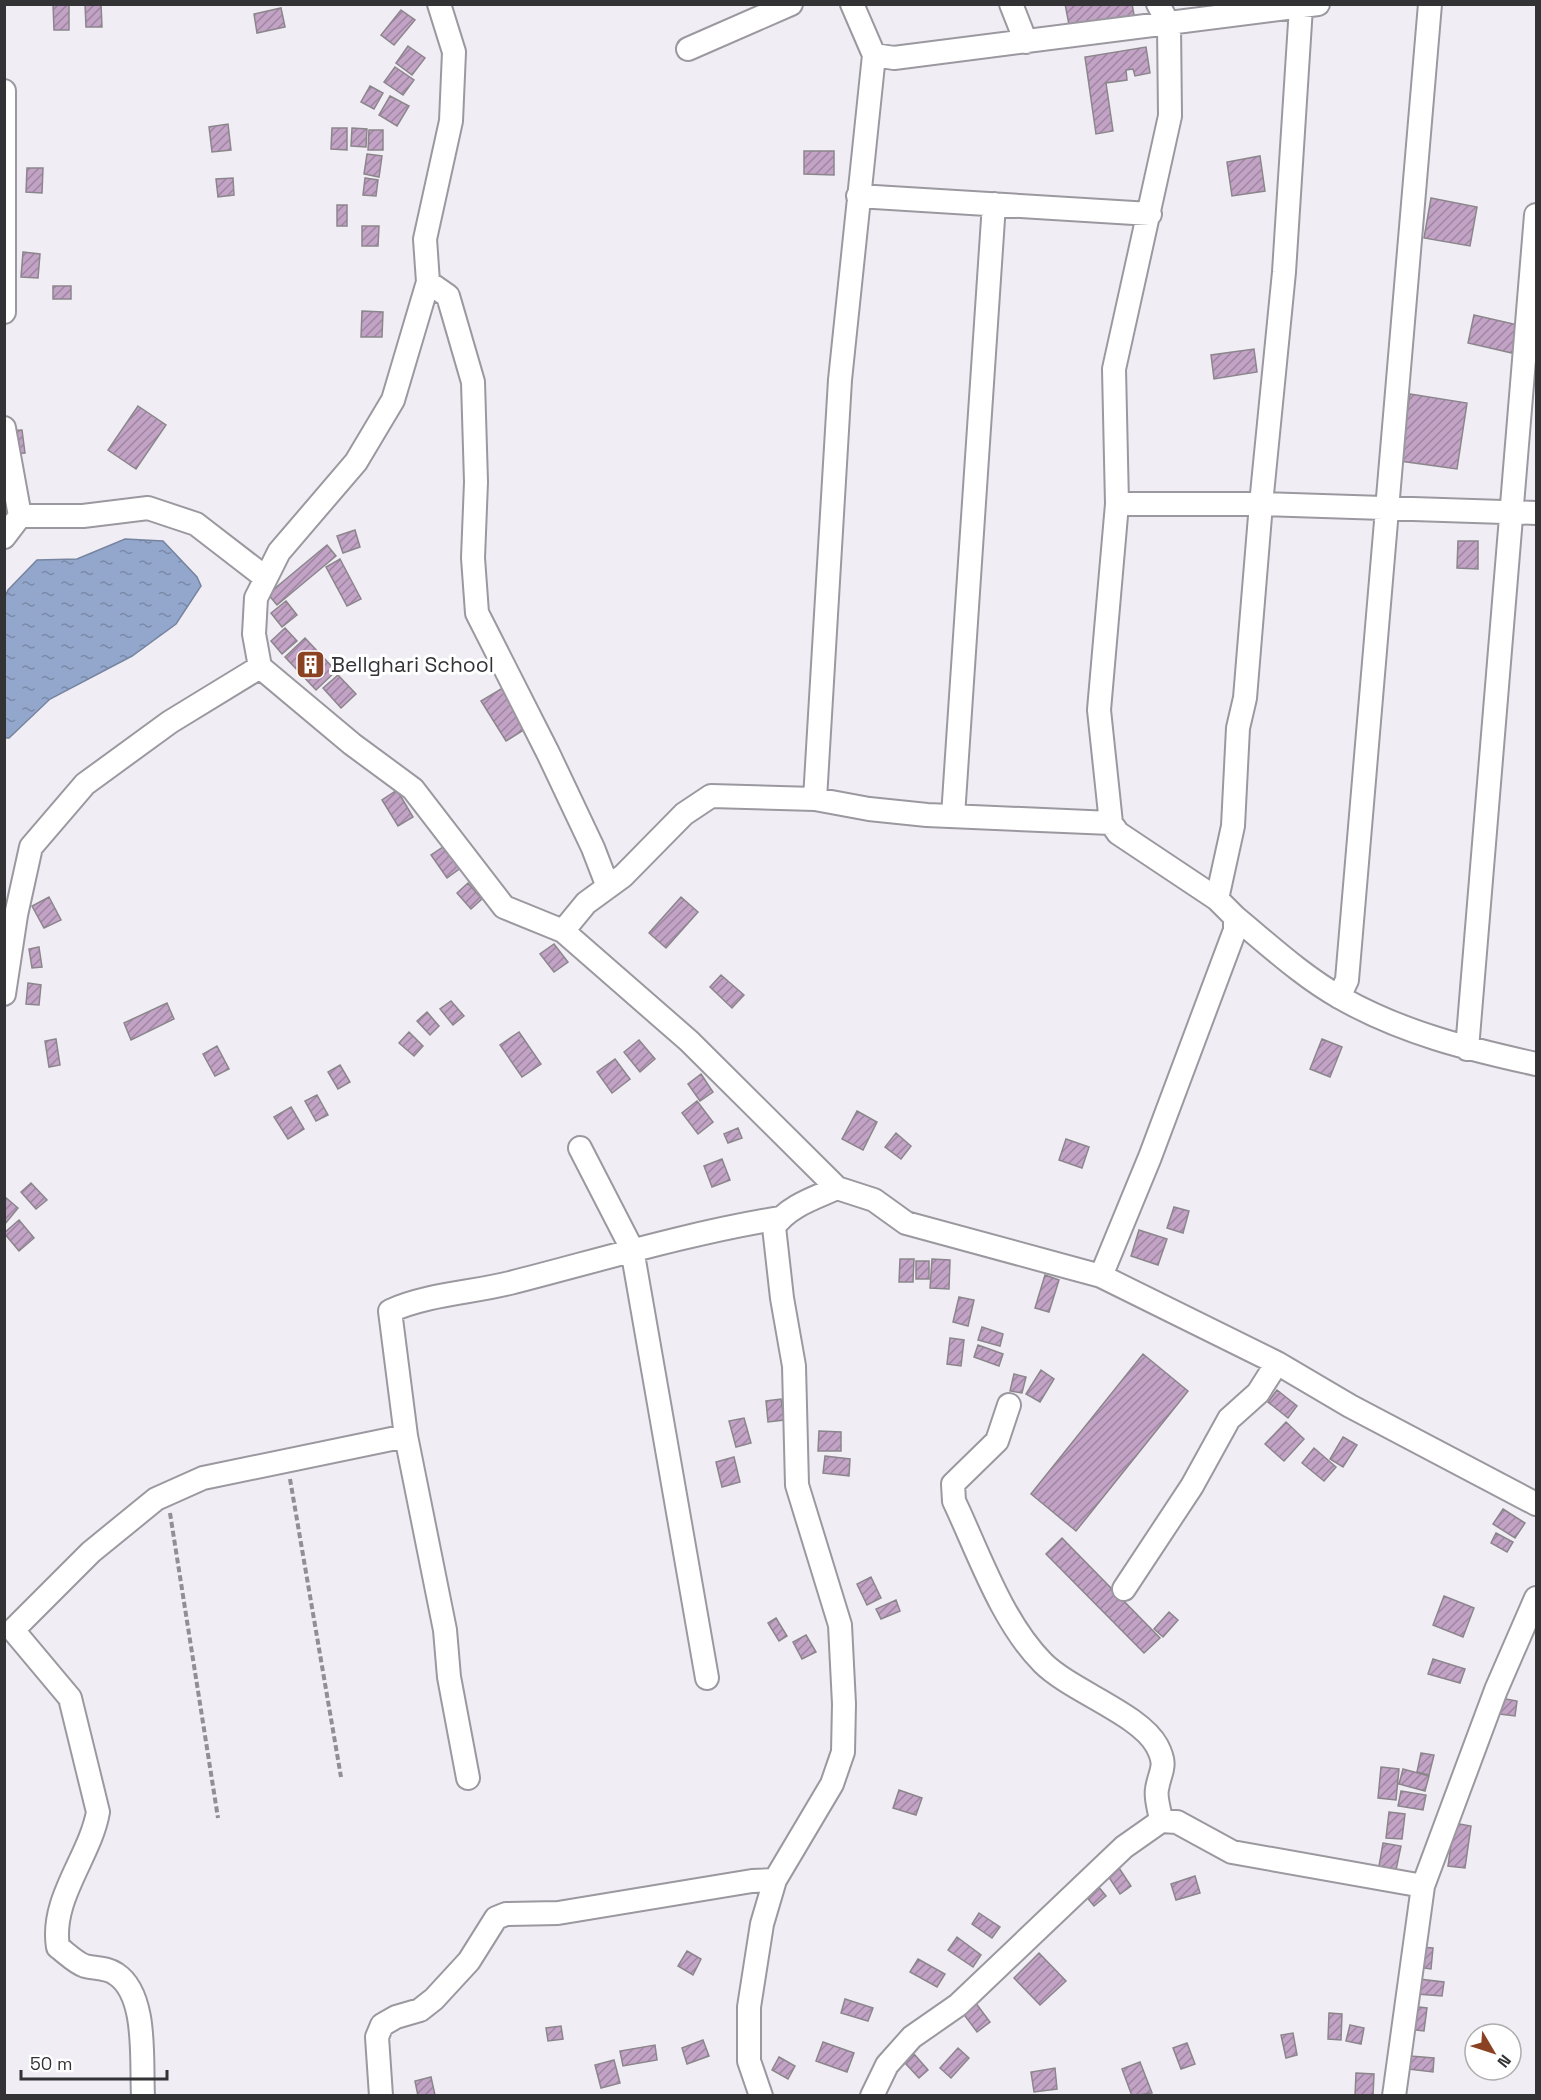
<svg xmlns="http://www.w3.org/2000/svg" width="1541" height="2100" font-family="'Space Grotesk',sans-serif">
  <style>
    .water { fill: url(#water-ripples); stroke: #76849f; stroke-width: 1.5 }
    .building { fill: url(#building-hatch); stroke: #8b868b; stroke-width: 1.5 }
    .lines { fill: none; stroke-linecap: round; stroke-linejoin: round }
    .minor-casing { stroke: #9b989f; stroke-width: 26 }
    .path { stroke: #918f94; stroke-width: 4; stroke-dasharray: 6 3; stroke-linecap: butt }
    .minor { stroke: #fff; stroke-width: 22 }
    .labels { text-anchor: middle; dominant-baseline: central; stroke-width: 6; stroke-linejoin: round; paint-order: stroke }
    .poi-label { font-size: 21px; fill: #333235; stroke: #fff; text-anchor: start }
  </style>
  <defs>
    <pattern id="water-ripples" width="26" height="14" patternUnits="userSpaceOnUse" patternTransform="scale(1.5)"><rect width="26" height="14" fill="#93a7cd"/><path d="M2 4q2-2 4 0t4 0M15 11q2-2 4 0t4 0" fill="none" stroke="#7989a7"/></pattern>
    <pattern id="building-hatch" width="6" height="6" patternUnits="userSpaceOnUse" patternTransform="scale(1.5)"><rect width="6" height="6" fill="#c2a2c5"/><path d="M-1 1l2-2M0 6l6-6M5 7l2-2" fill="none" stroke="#9e85a1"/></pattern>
  </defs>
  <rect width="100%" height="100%" fill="#f0edf4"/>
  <!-- water -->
  <path class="water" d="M125,539L163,541L197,577L201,586L176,624L132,656L50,699L9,738H5L4,599L8,590L37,560L77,559Z"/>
  <!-- building -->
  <path class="building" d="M53,4H69V30H54Z
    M85,4H101L102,27H86Z
    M1065,4H1132L1135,20L1071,35Z
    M281,8L285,27L257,33L254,14Z
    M401,10L415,20L394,45L381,35Z
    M408,46L425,58L412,75L396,63Z
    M1146,47L1150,73L1135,76L1133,69L1126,70L1127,80L1106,83L1113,131L1096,134L1085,57Z
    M395,67L414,80L403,95L384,82Z
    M370,86L383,93L374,109L361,102Z
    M390,96L409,106L397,126L379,115Z
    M228,124L231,150L212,152L209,127Z
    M332,128H347V150L331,149Z
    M352,128L367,129L366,147L351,146Z
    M369,130H383V150H368Z
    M804,151H834V175L804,174Z
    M367,154L382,156L379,177L364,174Z
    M1260,156L1265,191L1232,196L1227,162Z
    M27,168H43L42,193L26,192Z
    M233,178L234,195L218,197L216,179Z
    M365,178L378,180L376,196L363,195Z
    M1431,198L1477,207L1470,246L1424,238Z
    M337,205H347V226H337Z
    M362,226H379L378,246H362Z
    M23,252L40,254L38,278L21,277Z
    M53,286H71V299H53Z
    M362,311L383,312L382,337H361Z
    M1474,315L1518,325L1512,353L1468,343Z
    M1254,349L1257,372L1214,379L1211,355Z
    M1410,394L1467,403L1457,469L1400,461Z
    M138,406L166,425L136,469L108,450Z
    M22,430L25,453L10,454L7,431Z
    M355,530L360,547L343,553L337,536Z
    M1458,541H1478V569L1457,568Z
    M327,545L336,556L277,605L268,594Z
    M340,559L361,599L347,606L326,567Z
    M286,601L297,615L282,627L271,613Z
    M285,628L297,641L282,654L271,641Z
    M305,638L336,671L316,690L285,657Z
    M338,675L356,694L341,708L323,688Z
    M506,686L530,726L506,741L481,701Z
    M397,790L413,817L398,826L382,800Z
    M446,845L462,867L447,878L431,855Z
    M468,883L482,899L471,909L457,893Z
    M49,897L61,920L44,928L32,906Z
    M681,897L698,912L666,948L649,933Z
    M554,944L568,962L554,972L540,954Z
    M39,947L42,967L32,968L29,949Z
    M721,975L744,995L732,1008L710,987Z
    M28,983L41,985L39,1005L26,1004Z
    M451,1001L464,1016L453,1025L440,1009Z
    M167,1003L174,1019L131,1040L124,1023Z
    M427,1012L439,1026L430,1035L417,1021Z
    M409,1032L423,1046L414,1056L399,1043Z
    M519,1032L541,1064L522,1077L500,1045Z
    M56,1039L60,1065L49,1067L45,1041Z
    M1322,1039L1342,1047L1330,1077L1310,1069Z
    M639,1040L655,1059L640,1072L624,1052Z
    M217,1046L229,1069L215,1076L203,1054Z
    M615,1059L630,1079L612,1093L597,1072Z
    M340,1065L350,1082L338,1089L328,1072Z
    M701,1074L713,1092L700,1101L688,1084Z
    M317,1095L328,1115L316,1121L305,1101Z
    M697,1101L713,1122L698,1134L682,1113Z
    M291,1107L304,1129L288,1139L274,1117Z
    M857,1111L877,1122L863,1150L842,1139Z
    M738,1128L742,1138L728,1143L724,1134Z
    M896,1133L911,1146L901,1159L885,1147Z
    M1066,1139L1089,1147L1082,1168L1059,1160Z
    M722,1159L730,1180L712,1187L704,1166Z
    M31,1183L47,1200L36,1209L21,1192Z
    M4,1196L18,1208L5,1224L4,1223Z
    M1174,1207L1189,1211L1183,1233L1167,1228Z
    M19,1220L34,1238L19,1251L4,1233Z
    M1139,1230L1167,1239L1158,1265L1131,1256Z
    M900,1259H914L913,1282H899Z
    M932,1259L950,1260L949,1289L930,1288Z
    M916,1261H929V1279H916Z
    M1045,1275L1059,1280L1049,1312L1035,1308Z
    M959,1297L974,1300L968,1326L953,1322Z
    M982,1327L1003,1334L1000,1346L978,1340Z
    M950,1338L964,1340L961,1366L947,1364Z
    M978,1345L1003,1354L999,1366L974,1357Z
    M1143,1354L1188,1391L1076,1531L1031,1494Z
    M1041,1370L1054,1379L1040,1402L1026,1394Z
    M1014,1374L1026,1377L1022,1393L1010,1391Z
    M1277,1390L1297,1406L1288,1418L1268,1402Z
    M781,1399L784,1420L768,1422L766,1401Z
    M744,1418L751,1443L736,1447L729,1421Z
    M1286,1422L1304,1439L1284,1461L1265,1444Z
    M819,1431L841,1432V1451H818Z
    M1343,1437L1357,1445L1343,1467L1330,1459Z
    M1314,1448L1336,1467L1324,1481L1302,1463Z
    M825,1456L850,1459L849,1476L823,1473Z
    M734,1457L740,1482L722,1487L716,1462Z
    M1503,1509L1525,1523L1515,1538L1493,1524Z
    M1496,1533L1513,1542L1507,1552L1491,1543Z
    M1062,1538L1160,1638L1144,1653L1046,1554Z
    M871,1577L881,1598L867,1605L857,1584Z
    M1444,1596L1474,1608L1463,1637L1433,1625Z
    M896,1600L900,1611L881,1619L876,1609Z
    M1169,1612L1178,1620L1163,1637L1154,1629Z
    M776,1618L787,1636L779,1641L768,1623Z
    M806,1635L816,1652L802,1659L793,1642Z
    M1433,1659L1465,1669L1460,1683L1428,1674Z
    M1495,1697L1517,1701L1515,1716L1492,1713Z
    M1421,1753L1434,1755L1429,1775L1417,1772Z
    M1381,1767L1399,1769L1396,1800L1378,1798Z
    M1403,1769L1429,1776L1425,1791L1399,1784Z
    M899,1790L922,1798L916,1815L893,1808Z
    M1401,1791L1426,1795L1423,1810L1398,1806Z
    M1389,1812L1405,1814L1402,1839L1386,1838Z
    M1454,1823L1471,1826L1465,1868L1448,1866Z
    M1383,1843L1401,1846L1395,1875L1378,1872Z
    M1119,1868L1131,1886L1120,1894L1108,1876Z
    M1195,1876L1200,1893L1176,1900L1171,1884Z
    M1093,1880L1106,1896L1094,1906L1081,1890Z
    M979,1913L1000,1927L992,1938L972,1924Z
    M957,1937L981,1955L973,1967L948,1950Z
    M1419,1947L1433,1948L1431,1969L1417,1967Z
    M687,1951L701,1959L693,1975L678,1966Z
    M1039,1953L1066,1981L1040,2005L1014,1978Z
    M918,1959L945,1974L937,1987L910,1972Z
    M1419,1979L1444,1982L1442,1996L1417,1994Z
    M845,1999L873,2008L868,2021L841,2013Z
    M975,2002L990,2022L977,2032L962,2012Z
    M1410,2006L1427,2008L1424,2031L1407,2029Z
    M1329,2013L1342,2014L1341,2040L1328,2039Z
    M1350,2025L1364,2028L1361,2044L1346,2041Z
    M561,2026L563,2039L548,2041L546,2028Z
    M1293,2033L1297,2055L1286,2058L1281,2035Z
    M703,2040L709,2056L687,2064L682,2048Z
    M823,2042L854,2053L847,2072L816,2061Z
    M1187,2043L1195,2064L1181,2069L1173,2048Z
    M655,2045L657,2060L623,2066L620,2051Z
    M958,2048L969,2058L951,2078L940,2068Z
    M914,2054L928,2070L919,2078L905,2063Z
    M1410,2056L1434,2058L1433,2072L1409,2069Z
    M779,2057L795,2066L788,2079L772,2070Z
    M614,2060L620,2083L601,2088L595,2065Z
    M1140,2062L1152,2093L1132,2096L1122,2069Z
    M1055,2068L1057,2089L1034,2092L1031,2072Z
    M1356,2073L1374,2074L1373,2096H1355Z
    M431,2077L435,2095L418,2096L415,2081Z"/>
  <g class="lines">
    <defs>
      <path id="minor" d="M439,4L454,52L451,121L425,239L428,282L393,400L356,462L279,552L256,598L254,634L260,667L352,744L413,789L504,907L563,931L689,1041L837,1188L874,1200L906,1223L1101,1276L1277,1363L1350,1406L1536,1504
        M1011,4L1026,42
        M688,49L791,4
        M874,55L894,58L1318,4
        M4,91V312
        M858,196L1150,214
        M428,282L448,296L473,382L476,482L473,558L477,613L548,753L593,848L608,887
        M4,428L20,516L4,537
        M1117,504H1261L1536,513
        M20,516H83L148,508L196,524L266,578
        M815,799L840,380L874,55L852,4
        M953,816L994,204
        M1217,899L1233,826L1238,728L1245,698L1261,504L1284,272L1301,7
        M1235,917C1269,945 1302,976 1341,998C1403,1033 1468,1049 1536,1064
        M563,931L586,903L623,876L684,814L711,796L815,799L869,809L927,815L1111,823
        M4,994L16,915L31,847L85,784L170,722L260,667
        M1339,997L1347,980L1430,4
        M1467,1049L1536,215
        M580,1148L632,1249L707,1678
        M1101,1276L1150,1157L1235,930V917L1217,899L1118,833L1111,823L1099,710L1117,504L1114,369L1170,116L1169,25L1158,4
        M1009,1405L997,1441L953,1484L954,1501C979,1554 1002,1622 1043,1663C1071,1691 1140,1714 1157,1746C1168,1767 1160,1770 1157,1789C1155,1798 1160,1811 1161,1821
        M406,1436L445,1630L449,1677L468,1778
        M1124,1589L1192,1486L1229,1419L1258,1393L1277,1363
        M143,2096C141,2061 148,1995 116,1974C106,1967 96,1969 85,1966C76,1963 66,1953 58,1947C50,1899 90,1857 98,1812L70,1698L13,1630L91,1552L156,1499L203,1478L406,1436L390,1311C428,1294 470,1293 510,1283C600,1260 688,1233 780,1218
        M381,2096L377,2037L382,2025L396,2017L420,2010L434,1999L469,1961L496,1918L506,1914L558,1913L752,1881L775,1880
        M761,2096L749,2061V2007L762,1924L775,1880L832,1784L843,1752L844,1704L840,1625L797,1485L794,1366L782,1298L774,1227C788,1206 815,1198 837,1188
        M872,2096L887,2065L912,2037L958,2005L1124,1847L1161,1821L1177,1822L1232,1852L1423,1886
        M1394,2096L1423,1886L1496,1690L1536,1598"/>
    </defs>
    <!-- minor casing -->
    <use href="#minor" class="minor-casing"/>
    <!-- path -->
    <path class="path" d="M290,1479L341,1777
      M170,1513L218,1818"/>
    <!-- minor -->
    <use href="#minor" class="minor"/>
  </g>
  <!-- icons -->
  <defs>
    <symbol id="building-square" viewBox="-11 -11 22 22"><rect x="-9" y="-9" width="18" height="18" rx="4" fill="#8a4222" stroke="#fff"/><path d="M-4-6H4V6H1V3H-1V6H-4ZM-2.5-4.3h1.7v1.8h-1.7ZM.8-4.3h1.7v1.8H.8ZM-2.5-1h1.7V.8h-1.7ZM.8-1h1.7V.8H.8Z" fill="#fff"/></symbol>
  </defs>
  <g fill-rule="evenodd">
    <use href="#building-square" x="294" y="648" width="33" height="33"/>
  </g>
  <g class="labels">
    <!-- poi labels -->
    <g class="poi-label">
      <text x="331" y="664">Bellghari School</text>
    </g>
  </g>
  <!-- border -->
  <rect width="1541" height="2100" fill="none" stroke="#333235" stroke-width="12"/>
  <!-- north arrow -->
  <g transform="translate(1493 2052) rotate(129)"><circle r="28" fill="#ffffff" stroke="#adadae" stroke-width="1.5"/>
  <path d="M0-4.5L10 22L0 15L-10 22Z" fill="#8a4222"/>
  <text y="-9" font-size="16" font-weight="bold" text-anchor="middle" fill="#333235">N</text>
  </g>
  <!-- scale -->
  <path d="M21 2070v9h146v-9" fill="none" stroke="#333235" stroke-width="3"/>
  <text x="30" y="2070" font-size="18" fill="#333235" stroke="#ffffff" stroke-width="4.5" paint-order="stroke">50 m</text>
</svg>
